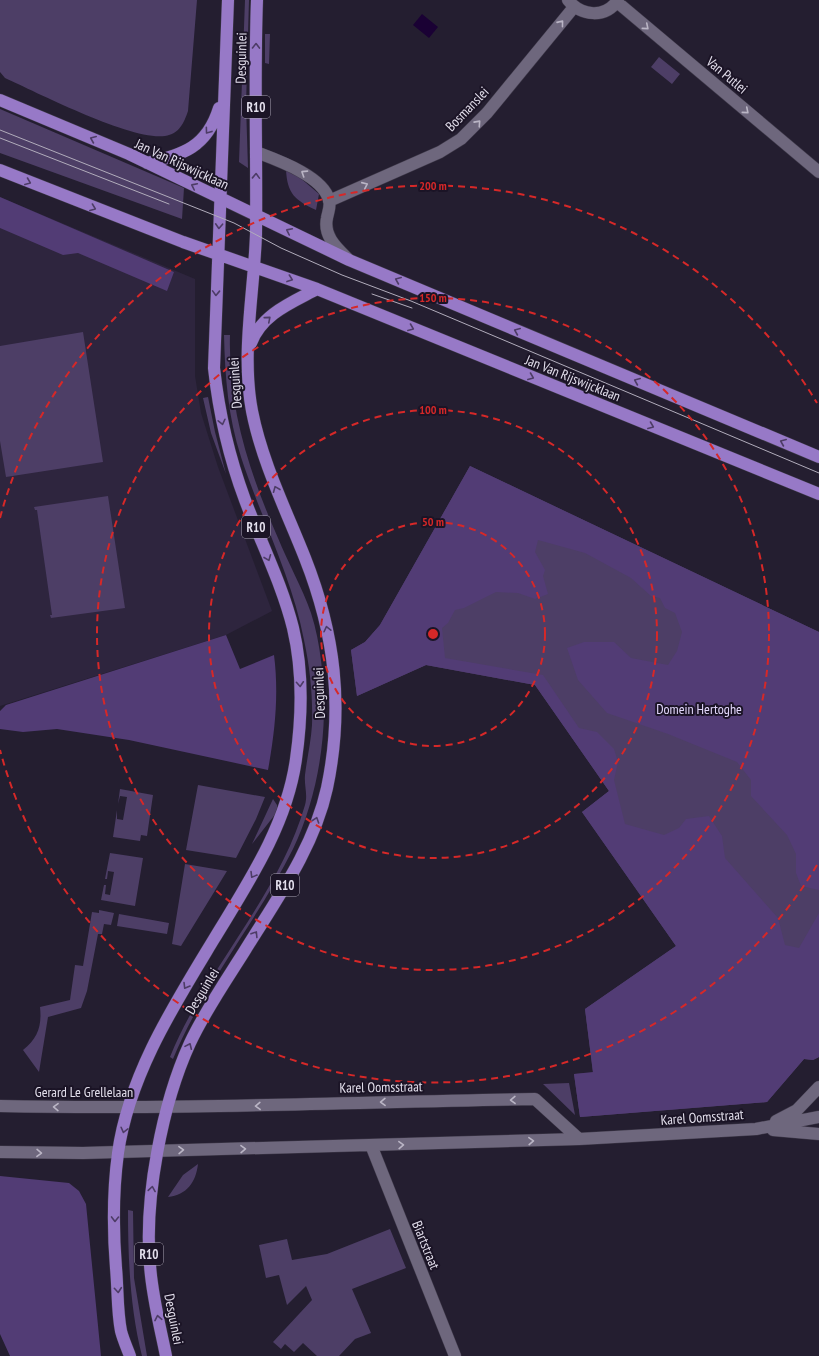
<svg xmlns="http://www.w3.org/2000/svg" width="819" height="1356" font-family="'PT Sans Narrow',sans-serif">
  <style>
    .built { fill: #2e253e }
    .green { fill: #4d3e66 }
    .forest { fill: #523c75 }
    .water { fill: #1a0134 }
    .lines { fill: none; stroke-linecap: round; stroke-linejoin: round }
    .minor-casing { stroke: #403b4b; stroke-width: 13 }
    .major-casing { stroke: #403b4b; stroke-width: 13 }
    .minor { stroke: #6e677d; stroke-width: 12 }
    .major { stroke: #9779c7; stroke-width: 12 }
    .tram { stroke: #b1acbb; stroke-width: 1 }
    .oneway { stroke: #bab5c5 }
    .oneway2 { stroke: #4d3c66 }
    .ring { fill: none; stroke: #d62828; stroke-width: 2; stroke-dasharray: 7 5 }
    .labels { text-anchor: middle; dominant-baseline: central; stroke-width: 4; stroke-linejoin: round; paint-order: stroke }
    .shield { fill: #1b1426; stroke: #a7a2b1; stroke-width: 1 }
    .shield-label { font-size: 13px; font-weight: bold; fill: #e3dfec }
    .street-label { font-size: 14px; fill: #e3dfec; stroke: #1b1426 }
    .park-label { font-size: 14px; fill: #e2d7fb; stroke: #1b1426 }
    .centre { fill: #d62828; stroke: #1b1426; stroke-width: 2 }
    .ring-label { font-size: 12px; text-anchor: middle; font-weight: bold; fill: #d62828; stroke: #1b1426; stroke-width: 4; stroke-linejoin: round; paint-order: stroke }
  </style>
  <rect width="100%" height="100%" fill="#241e30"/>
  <!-- built -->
  <path class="built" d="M0,197L195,279V376L201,413L218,467L272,611L226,635L0,706Z"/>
  <!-- green -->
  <path class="green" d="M0,0H197L188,111C184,123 179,134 165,136C132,141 38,93 5,78L0,72Z
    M245,0H249L246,105L248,168L239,162Z
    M265,34H270L269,64L265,63Z
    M659,57L680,74L672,84L651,67Z
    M0,109L184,188L182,219L0,153Z
    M286,169L298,176L319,194L316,210C295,200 287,194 286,169Z
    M83,332L103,462L6,477L0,441V346Z
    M224,335H230C228,408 249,472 278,538C288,563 302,587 311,613C321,644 324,680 324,713C323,759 313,807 293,849C257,921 204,984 173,1059L170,1057C205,970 279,896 305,805C308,794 304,786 305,775C307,758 311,742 312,725C313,696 310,668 304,640C292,577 261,518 241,457C228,417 225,377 224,335Z
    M208,397L215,432L226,474L211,433L203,398Z
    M470,466L819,632V1057L813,1060L804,1059L767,1102L580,1117L574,1074L593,1073L585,1009L676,946L582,812L609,791L535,685L426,665L357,696L351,650L365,642L380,625Z
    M108,496L125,608L51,618L50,615H52L37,510H35L34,507Z
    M198,785L265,797L256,819L236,858L186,850Z
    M120,789L153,795L147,836L141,835L140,841L113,837L117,810V819L123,820L127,797L120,796L118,804Z
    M273,799L277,805V812L252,844Z
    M110,853L143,858L135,906L101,900L104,885H106L105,894L110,895L114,872L108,871L107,879H105Z
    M185,864L227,871L181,946L172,944Z
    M99,910L114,913L111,925L104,924L102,934H98L87,991L81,1008L48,1017L39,1072L23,1050C38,1038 42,1026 40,1007L70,1000L75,965L83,966L92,912L99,913Z
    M119,914L169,923L167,934L117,926Z
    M569,1083L575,1115L543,1084Z
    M198,1164C196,1182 187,1195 168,1197L183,1175Z
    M128,1210L133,1211L134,1278L147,1356H142C130,1308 128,1259 128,1210Z
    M390,1229L406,1268L352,1289L371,1333L355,1339L339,1356H317L303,1343L294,1352L285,1344L281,1349L273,1342L312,1300L306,1286L287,1305L279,1275L266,1278L259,1245L287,1239L292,1260L327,1254Z"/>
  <!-- forest -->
  <path class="forest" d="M0,197L174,272L167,291L78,253L63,255L0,228Z
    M470,466L819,632V890L801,886L796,873V854L787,835L751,796V780L737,762L668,734L607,713L578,680L567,648L584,642H614L631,658L668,665L677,651L682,632L675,613L665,608L660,598L651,596L631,578L585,553L538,540L535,552L545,570L543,576L548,594L535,599L518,593L496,592L464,608L455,610L448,623L442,628L445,658L543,675L579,728L597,732L614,749L618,762L614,780L625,824L664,835L679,828L686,819L709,816L722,836L725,858L778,918L785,945L799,948L819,913V1057L813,1060L804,1059L767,1102L580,1117L574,1074L593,1072L585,1009L676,946L582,812L609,791L535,685L426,665L357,696L351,650L365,642L380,625Z
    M226,635L240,669L274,655C279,694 275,731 268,770L129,740L57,729L23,732L0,729V711L6,705Z
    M0,1176L69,1183L79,1191L86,1204L101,1356H10L0,1334Z"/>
  <!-- water -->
  <path class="water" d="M422,14L438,27L429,38L413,25Z"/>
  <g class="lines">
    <defs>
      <path id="minor" d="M568,0C581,16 605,19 618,0
        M617,2L819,172
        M256,152C277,160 323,176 329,200C331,206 328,212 327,218C323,236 337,248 348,259
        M329,201L440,152L461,139L487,113L574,7
        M0,1106C178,1110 356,1102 535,1099L579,1139
        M776,1121L797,1110L819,1087
        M773,1130L819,1134
        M371,1145L455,1356
        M0,1152L83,1153L579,1139L756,1129L819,1117"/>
      <path id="major" d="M0,100L129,154L349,260L819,457
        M147,163C183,155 207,147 219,108
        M0,170L183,242L317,289L819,494
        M251,343C262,314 291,303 317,289
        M130,1356C127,1348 123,1339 121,1331C117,1311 118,1289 116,1268C113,1231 113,1190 118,1153C129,1075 174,1005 214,939C248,883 287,825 296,759C302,717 303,670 293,628C282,584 261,543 245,500C229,457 219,414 214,368L228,0
        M166,1356C160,1326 152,1296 150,1265C144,1199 162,1104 190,1043C205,1011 225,982 244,952C276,900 314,848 327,788C344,707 335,634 305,558C286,510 262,462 252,411C241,353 254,293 256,234C257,156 254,78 257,0"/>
    </defs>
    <!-- minor casing -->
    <use href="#minor" class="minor-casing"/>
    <!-- major casing -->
    <use href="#major" class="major-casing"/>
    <!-- minor -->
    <use href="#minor" class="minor"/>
    <!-- major -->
    <use href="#major" class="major"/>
    <!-- tram -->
    <path class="tram" d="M0,130L234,223L281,248L342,275L411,301L819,473
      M0,138L169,204
      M372,294L412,308"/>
  </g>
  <!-- one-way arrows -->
  <defs><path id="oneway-chevron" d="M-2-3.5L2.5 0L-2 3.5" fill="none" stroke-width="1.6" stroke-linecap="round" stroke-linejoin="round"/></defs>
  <g class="oneway">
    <use href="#oneway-chevron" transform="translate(561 23) rotate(-51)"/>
    <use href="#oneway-chevron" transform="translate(646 27) rotate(40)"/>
    <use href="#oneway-chevron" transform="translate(746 111) rotate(40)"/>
    <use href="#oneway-chevron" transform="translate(478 123) rotate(-48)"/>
    <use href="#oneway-chevron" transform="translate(304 173) rotate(-147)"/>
    <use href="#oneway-chevron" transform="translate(365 185) rotate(-24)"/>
    <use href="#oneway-chevron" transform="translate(513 1100) rotate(179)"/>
    <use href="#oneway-chevron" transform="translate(383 1102) rotate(179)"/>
    <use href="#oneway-chevron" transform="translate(258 1106) rotate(178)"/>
    <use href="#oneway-chevron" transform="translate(56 1107) rotate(-179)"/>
    <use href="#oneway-chevron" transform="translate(531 1141) rotate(-2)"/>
    <use href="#oneway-chevron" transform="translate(401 1145) rotate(-2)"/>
    <use href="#oneway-chevron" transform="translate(243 1149) rotate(-1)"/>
    <use href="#oneway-chevron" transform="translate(181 1150) rotate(-1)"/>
    <use href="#oneway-chevron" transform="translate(39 1153) rotate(1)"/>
  </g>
  <g class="oneway2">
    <use href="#oneway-chevron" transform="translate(256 46) rotate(-89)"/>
    <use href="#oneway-chevron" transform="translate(208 131) rotate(126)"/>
    <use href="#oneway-chevron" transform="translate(93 139) rotate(-157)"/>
    <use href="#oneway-chevron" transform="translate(256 176) rotate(-88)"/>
    <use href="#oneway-chevron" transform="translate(28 182) rotate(22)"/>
    <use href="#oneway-chevron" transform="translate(194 186) rotate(-154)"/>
    <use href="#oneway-chevron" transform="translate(93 208) rotate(21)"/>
    <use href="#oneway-chevron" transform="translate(219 226) rotate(93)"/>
    <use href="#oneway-chevron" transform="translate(289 231) rotate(-154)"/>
    <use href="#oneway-chevron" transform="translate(290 279) rotate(20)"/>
    <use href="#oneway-chevron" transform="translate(398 280) rotate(-157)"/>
    <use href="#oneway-chevron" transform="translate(216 293) rotate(92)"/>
    <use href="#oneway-chevron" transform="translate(268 319) rotate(-41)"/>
    <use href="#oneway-chevron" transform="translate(411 328) rotate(22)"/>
    <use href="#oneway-chevron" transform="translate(517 331) rotate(-157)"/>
    <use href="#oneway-chevron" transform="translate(531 377) rotate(22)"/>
    <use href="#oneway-chevron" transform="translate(637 381) rotate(-157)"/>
    <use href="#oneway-chevron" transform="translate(222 422) rotate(77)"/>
    <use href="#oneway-chevron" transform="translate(651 426) rotate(22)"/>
    <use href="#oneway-chevron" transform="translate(783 442) rotate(-157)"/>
    <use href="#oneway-chevron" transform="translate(276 489) rotate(-112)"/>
    <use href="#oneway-chevron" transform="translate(268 558) rotate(68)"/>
    <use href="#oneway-chevron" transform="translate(327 629) rotate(-103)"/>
    <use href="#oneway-chevron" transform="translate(300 684) rotate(86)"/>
    <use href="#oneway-chevron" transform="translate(316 820) rotate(-71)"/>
    <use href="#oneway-chevron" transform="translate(253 875) rotate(121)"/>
    <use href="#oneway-chevron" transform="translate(255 934) rotate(-58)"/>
    <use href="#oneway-chevron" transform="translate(186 986) rotate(121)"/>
    <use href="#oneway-chevron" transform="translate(189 1046) rotate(-66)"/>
    <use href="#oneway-chevron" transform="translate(124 1130) rotate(104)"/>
    <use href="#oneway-chevron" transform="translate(152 1189) rotate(-81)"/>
    <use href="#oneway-chevron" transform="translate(115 1219) rotate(91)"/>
    <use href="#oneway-chevron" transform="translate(118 1290) rotate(85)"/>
    <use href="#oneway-chevron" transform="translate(158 1318) rotate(-101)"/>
  </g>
  <!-- distance rings -->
  <g class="ring">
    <circle cx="433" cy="634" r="112"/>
    <circle cx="433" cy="634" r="224"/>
    <circle cx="433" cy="634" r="336"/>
    <path d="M817 865A448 448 0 0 1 0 750M0 518A448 448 0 0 1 817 403"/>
  </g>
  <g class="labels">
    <!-- shield labels -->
    <g class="shield">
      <rect x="242" y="96" width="28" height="22" rx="3"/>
      <rect x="242" y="516" width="28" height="22" rx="3"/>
      <rect x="271" y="874" width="28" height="22" rx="3"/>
      <rect x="135" y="1243" width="28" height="22" rx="3"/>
    </g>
    <g class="shield-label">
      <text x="256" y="107">R10</text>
      <text x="256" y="527">R10</text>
      <text x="285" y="885">R10</text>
      <text x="149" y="1254">R10</text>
    </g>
    <!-- street labels -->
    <g class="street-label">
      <text transform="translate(241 58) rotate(-89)">Desguinlei</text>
      <text transform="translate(727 75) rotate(40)">Van Putlei</text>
      <text transform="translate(467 109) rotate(-46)">Bosmanslei</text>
      <text transform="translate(182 164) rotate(25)">Jan Van Rijswijcklaan</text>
      <text transform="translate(573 378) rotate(22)">Jan Van Rijswijcklaan</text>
      <text transform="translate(235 383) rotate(-94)">Desguinlei</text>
      <text transform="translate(319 693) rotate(-92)">Desguinlei</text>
      <text transform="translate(202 991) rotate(-59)">Desguinlei</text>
      <text transform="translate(381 1087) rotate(-1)">Karel Oomsstraat</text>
      <text x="84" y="1092">Gerard Le Grellelaan</text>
      <text transform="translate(702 1117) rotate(-4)">Karel Oomsstraat</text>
      <text transform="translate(426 1245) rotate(68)">Biartstraat</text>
      <text transform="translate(174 1319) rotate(79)">Desguinlei</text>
    </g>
    <!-- park labels -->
    <g class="park-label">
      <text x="699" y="709">Domein Hertoghe</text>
    </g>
  </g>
  <circle cx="433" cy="634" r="6" class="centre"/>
  <g class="ring-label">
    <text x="433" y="190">200 m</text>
    <text x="433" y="302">150 m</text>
    <text x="433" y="414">100 m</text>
    <text x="433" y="526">50 m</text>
  </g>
</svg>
